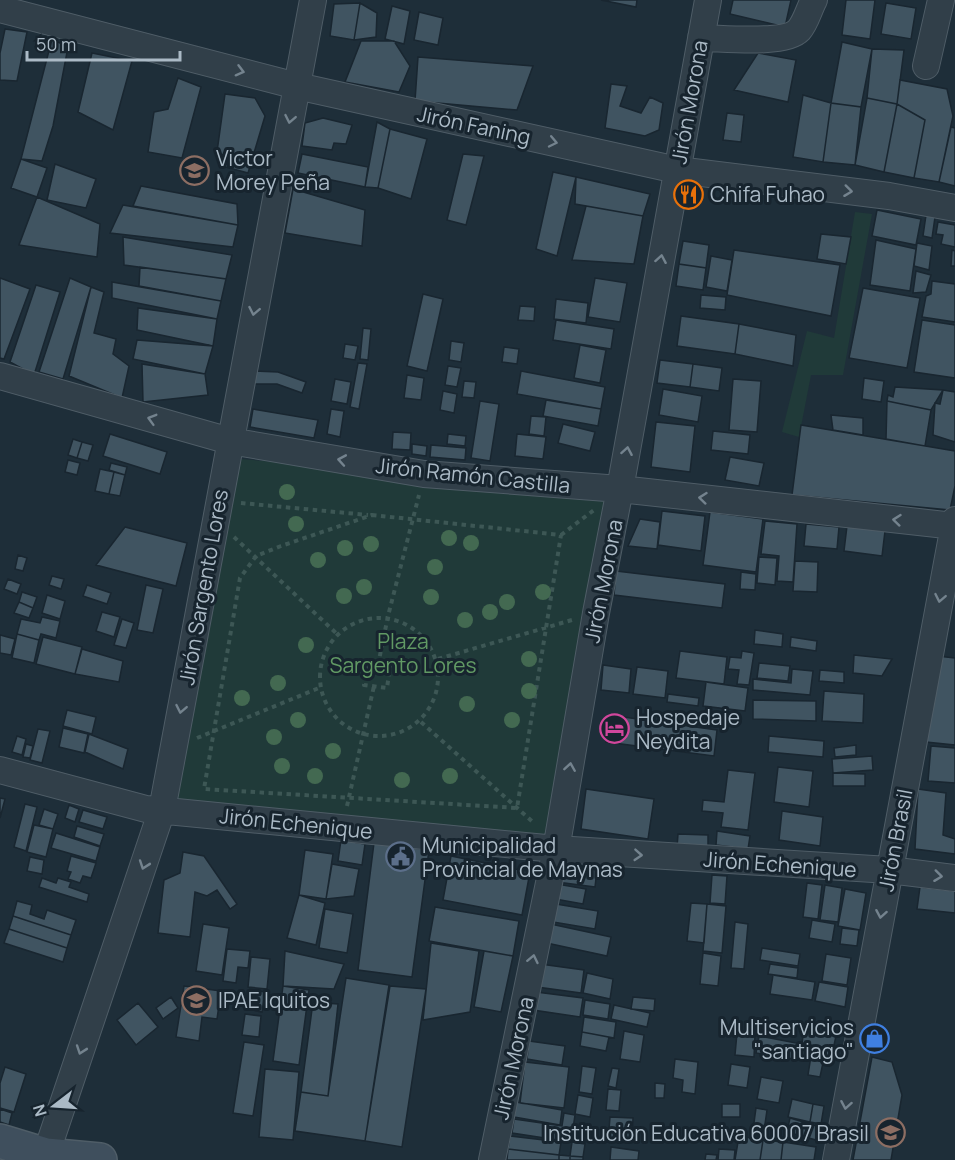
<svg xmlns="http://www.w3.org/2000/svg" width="955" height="1160" font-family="Manrope,sans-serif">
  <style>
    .green { fill: #203a39 }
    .building { fill: #405461; stroke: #192630; stroke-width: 1.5 }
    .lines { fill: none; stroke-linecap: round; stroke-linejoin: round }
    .street-casing { stroke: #4f5d67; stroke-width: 28 }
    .secondary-casing { stroke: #4f5d67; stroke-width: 36 }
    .path { stroke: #3d5755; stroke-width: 4; stroke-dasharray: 4.5 4.5; stroke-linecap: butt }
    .street { stroke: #313f49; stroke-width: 26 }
    .secondary { stroke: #3f4f5d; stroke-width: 33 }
    .tree { fill: #436951 }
    .oneway { stroke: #74838e }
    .labels { text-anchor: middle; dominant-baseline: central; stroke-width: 6; stroke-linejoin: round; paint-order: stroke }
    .street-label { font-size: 21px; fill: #abbac6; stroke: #17242e }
    .poi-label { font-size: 21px; fill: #abbac6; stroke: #17242e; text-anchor: start }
    .park-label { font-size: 21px; fill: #619964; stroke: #17242e }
  </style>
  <rect width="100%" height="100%" fill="#1e2e39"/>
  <!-- green -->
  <path class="green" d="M855,212L872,214L843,375H811L799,437L782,432L807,331L834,338Z
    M227,458L620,489L557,844L162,810Z"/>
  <!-- building -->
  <path class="building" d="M601,0H637L636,7Z
    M733,0H791L785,27L730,14Z
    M846,0H875L870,39L842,35Z
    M360,3L354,40L330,36L334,4Z
    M360,3L377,13L376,37L354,40Z
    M886,3L916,8L911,39L881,34Z
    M392,6L410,11L404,44L385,39Z
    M419,12L443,18L438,45L414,40Z
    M5,29L27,32L17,81L0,80V53Z
    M52,39L68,47L53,126L42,161L21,159Z
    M361,41H394L410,66L399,92L345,82Z
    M842,42L872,49L861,107L831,103Z
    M872,49L904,50L897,104L867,98Z
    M92,53L132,61L113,130L78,112Z
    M758,53L796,60L788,102L734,90Z
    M418,57L533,66L517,110L415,101Z
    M178,78L201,87L182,158L148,152L154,112L168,109Z
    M900,80L947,89L953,116L939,182L914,178L925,120L897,104Z
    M611,84L627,86L620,106L641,113L650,97L663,103L659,130L645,136L605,128Z
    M225,94L255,98L265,116L248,173L222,166L217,152Z
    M803,95L831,103L823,162L793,157Z
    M867,98L897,104L884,172L855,165Z
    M831,103L861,107L855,165L823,162Z
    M897,104L925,120L914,178L884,172Z
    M727,113L744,115L741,142L723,140Z
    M323,118L352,125L346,144L334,143L332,150L302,146L305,123Z
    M377,122L390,129L378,188L365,187Z
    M951,127L955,128V186L939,182Z
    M390,129L427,139L411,199L378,188Z
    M302,154L368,167L365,187L298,173Z
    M463,154L484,156L466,225L447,220Z
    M21,159L47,168L37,197L11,188Z
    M55,164L96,179L86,208L47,200Z
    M553,172L576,177L557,256L536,249Z
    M576,177L650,194L643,216L575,204Z
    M141,186L237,204L238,225L133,206Z
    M293,189L365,210L362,246L285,233Z
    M37,197L100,224L97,257L19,245Z
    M123,205L238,225L233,247L110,233Z
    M586,206L643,216L634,264L572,260Z
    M877,210L921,219L916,245L872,236Z
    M926,215L935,217L932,238L923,236Z
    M938,222L955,225V247L941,244L943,235L936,234Z
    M821,234L851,237L846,264L817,259Z
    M123,237L232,255L226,279L124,265Z
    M876,240L916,249L910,291L870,285Z
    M683,241L709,245L706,268L679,264Z
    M917,243L932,246L929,270L914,266Z
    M734,250L840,265L831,316L727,295Z
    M952,250L955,251V266H951Z
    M711,256L732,260L727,291L706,287Z
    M679,264L706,268L703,290L676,286Z
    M140,267L226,279L221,301L139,286Z
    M916,271L931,275L926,292L913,293Z
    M0,278L30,289L4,359L0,358Z
    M70,278L91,287L63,379L39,372Z
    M595,278L627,283L620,322L588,317Z
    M932,281L955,284V322L922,317L926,296L931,294Z
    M112,282L221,301L217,319L112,298Z
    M36,285L60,292L34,375L10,362Z
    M91,287L104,292L94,333L116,339L113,354L129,366L122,398L69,376Z
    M863,288L920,298L907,368L849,358Z
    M423,294L443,299L427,371L407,366Z
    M701,295L726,297L725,310L700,308Z
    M556,299L588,303L586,323L554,319Z
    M520,306L535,307L534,321L518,320Z
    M138,308L217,319L213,346L137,330Z
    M681,316L739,324L735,354L677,346Z
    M556,320L614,329L611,349L553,340Z
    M922,320L955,325V378L914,372Z
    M739,324L796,335L793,366L735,354Z
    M363,328L371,329L368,360L360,359Z
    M137,340L213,346L205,374L133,359Z
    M451,341L464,343L461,362L449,360Z
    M345,344L358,346L355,360L343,358Z
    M580,345L606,350L600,383L574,378Z
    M504,347L519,349L517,364L502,362Z
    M660,360L693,364L690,387L657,383Z
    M358,363L367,364L359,409L350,407Z
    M142,364L205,374L208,395L143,402Z
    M693,364L722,368L719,391L690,387Z
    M448,366L461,368L457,387L445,385Z
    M252,371L278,372L306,382L302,393L277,384H252Z
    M521,371L605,387L601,409L517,394Z
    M407,375L424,378L421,400L404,398Z
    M864,378L884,381L881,402L862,399Z
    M335,379L351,382L347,404L331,401Z
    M733,379L761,381L757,432L729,430Z
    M464,381L476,382L474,398L462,397Z
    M895,387L943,390L931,410L887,401L888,395L893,397Z
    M663,389L702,396L698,422L659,415Z
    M943,390L955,392V442L933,435L935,403L940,404Z
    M443,391L457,394L454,413L440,410Z
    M546,400L601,409L598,426L543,416Z
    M480,401L499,404L490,461L471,458Z
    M887,401L931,410L925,446L886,439Z
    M253,409L318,420L314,438L250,427Z
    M331,409L344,411L340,437L327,434Z
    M831,415L863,418V435L833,430Z
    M531,416L546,417L544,436L529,434Z
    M656,422L695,426L690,472L651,467Z
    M563,424L595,432L590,451L558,443Z
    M801,425L955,451V486L950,510L792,495Z
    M713,431L750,435L748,454L711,450Z
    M393,432L411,433L410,450L392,449Z
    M110,434L167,452L160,474L103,456Z
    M448,434L466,436L465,446L447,444Z
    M517,434L546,437L543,459L515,456Z
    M73,439L82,442L77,458L68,455Z
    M82,442L93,445L88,461L77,458Z
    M412,444L427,446L426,456L412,454Z
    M431,445L466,448L465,460L430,457Z
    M730,457L764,463L759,486L725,480Z
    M68,460L80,463L77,475L65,472Z
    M111,463L127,467L125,475L109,470Z
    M100,469L114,472L109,494L95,491Z
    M114,472L125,475L120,496L109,494Z
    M662,511L705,516L701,551L658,545Z
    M710,512L763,519L756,572L703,565Z
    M640,519L660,522L657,549L628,546Z
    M765,521L797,524L793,582L777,581L779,556L761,554Z
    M806,524L839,527L837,549L804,546Z
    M847,526L885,531L882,556L844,551Z
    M125,527L187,543L176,586L96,565Z
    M18,555L27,558L23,571L15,569Z
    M759,557L777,558L775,585L757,583Z
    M795,561L818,562L817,592L793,591Z
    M616,571L725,584L722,608L614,595Z
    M741,572L756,574L755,590L740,589Z
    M52,576L64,579L61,589L49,585Z
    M8,579L21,584L17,594L4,589Z
    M87,585L111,593L107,604L83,596Z
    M146,585L163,589L153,633L137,630Z
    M22,592L37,597L33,608L19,602Z
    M47,595L65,601L60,619L42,613Z
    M19,602L33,608L29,618L14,613Z
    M102,612L120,617L114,637L96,631Z
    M42,617L60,621L56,638L41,634L39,640L17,634L21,619L40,623Z
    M122,619L134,623L126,648L114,645Z
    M755,630L783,634L782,647L754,644Z
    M17,634L39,640L34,663L12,658Z
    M0,635L15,639L11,655L0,653Z
    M43,637L82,647L75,674L36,664Z
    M791,637L817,641L816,651L790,647Z
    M82,649L123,661L119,682L75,674Z
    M680,651L727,657L724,684L676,678Z
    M742,651L754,653L749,685L737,684L739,670L728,669L730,657L741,658Z
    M854,655L892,659L882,676L853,673Z
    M937,656L955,658V745L926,742Z
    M759,663L790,666L788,681L757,678Z
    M603,665L631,669L629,693L601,690Z
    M637,667L668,671L665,698L633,694Z
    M792,669L813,671L810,695L753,690V679L791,683Z
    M820,670L844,672V683L819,681Z
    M706,682L748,688L745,711L703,706Z
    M824,691L864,694L863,723L822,721Z
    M668,694L699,698L698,706L667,702Z
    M753,700L816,701V721L753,719Z
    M67,710L96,717L92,734L63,726Z
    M609,715L717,730L714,756L606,742Z
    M63,728L88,734L84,753L59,747Z
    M38,729L50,731L42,763L30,760Z
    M89,734L128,749L123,769L85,752Z
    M17,736L26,739L22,755L12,752Z
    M769,736L824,741L823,757L768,752Z
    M26,744L33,746L30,758L23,757Z
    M856,745V755L835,757L834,748Z
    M931,746L955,748V783L928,781Z
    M872,756L873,770L833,773L832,759Z
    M778,767L813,771L809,807L774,802Z
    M728,770L755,773L748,830L721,827L723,813L702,811L703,800L724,802Z
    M833,773L865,774V786H833Z
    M586,789L654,799L648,839L581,829Z
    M918,789L946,793L943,835L955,839V854L915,849Z
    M0,798L5,799L0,818Z
    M25,804L37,807L26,851L14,847Z
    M69,805L79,809L75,822L65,818Z
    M44,809L58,814L53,829L39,825Z
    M83,810L107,817L103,829L79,822Z
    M782,811L823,817L820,846L779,840Z
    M34,825L53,829L46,857L27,852Z
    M77,826L104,834L100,846L74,837Z
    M717,831L750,836L748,849L716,845Z
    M56,833L100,847L96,861L51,848Z
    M678,834L708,835V849L677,848Z
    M341,840L365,844L362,865L338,861Z
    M374,843L429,850L412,977L358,970Z
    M305,850L333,854L326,899L299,895Z
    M183,852L204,856L237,904L230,909L217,890L207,896L195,892L190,937L158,933L164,880L180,873Z
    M71,856L96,863L91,878L83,876L80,883L68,879L71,872L67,871Z
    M451,856L530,872L522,915L443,900Z
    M30,857L44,860L42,874L27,871Z
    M332,864L359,869L354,896L326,899Z
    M559,865L597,870L595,887L557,882Z
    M712,875L727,876L725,904L710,903Z
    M42,878L56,883L58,878L71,882L69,887L89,894L87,902L39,887Z
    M807,883L822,885L818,919L803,917Z
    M557,884L586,889L583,904L555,899Z
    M825,885L842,888L838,922L820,920Z
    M920,887L955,891V913L917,909Z
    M845,889L866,893L860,930L838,926Z
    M299,895L325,903L316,945L287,938Z
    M17,901L32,905L30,914L44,919L47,910L76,920L71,935L13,916Z
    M550,903L598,911L595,929L547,921Z
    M691,903L707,904L704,943L687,941Z
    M707,904L726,906L722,953L703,951Z
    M435,907L519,921L513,956L429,941Z
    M325,909L353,914L347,953L319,948Z
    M13,916L71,935L67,948L9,929Z
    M812,920L835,924L832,942L809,938Z
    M735,922L748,924L744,969L731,968Z
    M546,923L611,937L607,956L542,942Z
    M203,924L229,928L222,975L196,971Z
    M842,928L859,930L857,946L840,944Z
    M9,929L67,948L63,962L4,943Z
    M431,943L479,951L470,1012L423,1020Z
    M762,948L800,954L798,966L760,960Z
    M227,949L250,951L248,968L238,967L236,983L223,981Z
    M285,951L344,964L334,989L283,986Z
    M484,951L513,956L501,1012L474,1007Z
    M703,953L721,956L718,986L700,984Z
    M826,954L851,958L847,985L822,981Z
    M251,957L270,959L267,989L248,987Z
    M540,964L584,970L581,993L537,987Z
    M770,964L798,968L797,978L768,974Z
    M587,973L613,979L610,999L583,993Z
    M773,975L815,982L812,1000L770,994Z
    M346,978L389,985L365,1141L295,1131L301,1092L328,1096Z
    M819,982L848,987L845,1007L815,1001Z
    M184,986L221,991L217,1019L202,1017L199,1041L176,1037Z
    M283,986L309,990L299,1065L273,1061Z
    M390,986L426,989L402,1147L365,1141Z
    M250,989L265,992L262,1012L247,1009Z
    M536,992L583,998L580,1017L533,1010Z
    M171,997L178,1008L163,1019L156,1008Z
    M633,997L655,999L654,1011L631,1009Z
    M585,1000L610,1004L608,1019L583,1015Z
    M313,1002L338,1004L328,1096L301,1092Z
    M138,1003L158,1027L136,1045L117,1020Z
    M614,1005L650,1013L647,1027L611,1019Z
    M245,1014L261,1016L259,1037L242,1035Z
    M584,1017L616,1022L614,1038L582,1032Z
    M804,1030L836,1036L833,1050L802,1043Z
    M624,1031L644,1035L640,1062L620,1059Z
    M582,1032L609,1037L606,1051L580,1046Z
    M737,1033L755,1034L754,1057L735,1055Z
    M759,1036L833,1050L832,1057L808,1053L807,1061L756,1053Z
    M529,1041L565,1046L562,1065L527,1059Z
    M244,1042L264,1045L253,1116L233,1113Z
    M811,1056L824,1058L820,1077L808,1075Z
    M872,1057L892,1062L902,1095L891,1160H853Z
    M675,1059L698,1062L695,1094L682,1092L683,1080L673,1078Z
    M525,1062L569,1067L564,1108L520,1103Z
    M731,1064L750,1067L747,1088L728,1085Z
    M582,1066L596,1068L592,1094L579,1092Z
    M5,1067L26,1074L14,1112L0,1108V1083Z
    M612,1068L619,1069L616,1088L608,1086Z
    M265,1069L299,1072L293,1140L259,1137Z
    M761,1077L783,1081L779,1103L757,1099Z
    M655,1083L665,1084L664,1098H655Z
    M608,1089L621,1090L619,1111L606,1110Z
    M578,1095L593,1098L590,1117L575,1114Z
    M792,1099L813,1104L810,1122L788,1117Z
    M516,1102L562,1110L560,1125L514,1117Z
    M722,1104H740V1117H722Z
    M813,1104L824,1106L821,1124L810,1122Z
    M756,1108L767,1110L764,1131L753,1130Z
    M0,1109L12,1113L9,1125L0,1122Z
    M564,1113L575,1115L571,1142L512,1133L514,1119L562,1126Z
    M610,1117L633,1118L632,1143L608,1142Z
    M790,1118L820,1127L816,1140L787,1132Z
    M510,1136L561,1142L559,1155L508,1149Z
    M739,1136L763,1140L760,1160H735Z
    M763,1140L783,1142L781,1160H760Z
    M572,1142L585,1144L583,1157L570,1156Z
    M783,1142L816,1147L814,1160H781Z
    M611,1147L639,1151L638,1160H610Z
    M508,1149L559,1155V1160H507Z
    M719,1149L735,1150L734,1160H718Z
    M706,1154L717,1155L716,1160H705Z
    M559,1155L570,1156V1160H559Z
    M570,1156L583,1157V1160H570Z"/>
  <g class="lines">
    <defs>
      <path id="street" d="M0,9L297,86L677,170L889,196L955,208
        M701,38C722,38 785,45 799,30C806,22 809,9 814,0
        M926,66L941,0
        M0,376L230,441L424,474L620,489L955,526
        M0,770L146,809L556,849L889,870L955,878
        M44,1160L162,810L313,0
        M492,1160L557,844L596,613L620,489L708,0
        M836,1160L955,520"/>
      <path id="secondary" d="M0,1141L46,1155L100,1160"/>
    </defs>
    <!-- street casing -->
    <use href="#street" class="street-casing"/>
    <!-- secondary casing -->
    <use href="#secondary" class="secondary-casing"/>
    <!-- path -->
    <path class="path" d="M241,503L368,515
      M372,515L561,535L517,808L204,789L240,578L256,556L281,546Z
      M561,535L594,510
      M234,537L336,633
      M320 677a59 59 0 1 1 118 0a59 59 0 1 1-118 0Z
      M438,659L572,620
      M368,664L390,667L387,688L364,685Z
      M378,665L388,616L419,495
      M421,722L534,823
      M197,738L319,688
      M347,806L374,686"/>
    <!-- street -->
    <use href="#street" class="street"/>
    <!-- secondary -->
    <use href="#secondary" class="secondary"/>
  </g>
  <!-- trees -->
  <g class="tree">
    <circle cx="287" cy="492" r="8"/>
    <circle cx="296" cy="524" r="8"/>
    <circle cx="449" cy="538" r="8"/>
    <circle cx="471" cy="543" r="8"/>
    <circle cx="371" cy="544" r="8"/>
    <circle cx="345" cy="548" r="8"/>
    <circle cx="318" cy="560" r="8"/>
    <circle cx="435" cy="567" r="8"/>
    <circle cx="364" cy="587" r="8"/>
    <circle cx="543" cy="592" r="8"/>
    <circle cx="344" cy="596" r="8"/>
    <circle cx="431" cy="597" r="8"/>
    <circle cx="507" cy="602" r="8"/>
    <circle cx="490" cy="612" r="8"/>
    <circle cx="465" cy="620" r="8"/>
    <circle cx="306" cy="645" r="8"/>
    <circle cx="529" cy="659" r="8"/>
    <circle cx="278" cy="683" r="8"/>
    <circle cx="529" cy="691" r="8"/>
    <circle cx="242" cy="698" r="8"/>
    <circle cx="467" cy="704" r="8"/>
    <circle cx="298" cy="720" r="8"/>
    <circle cx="512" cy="720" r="8"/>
    <circle cx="274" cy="737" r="8"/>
    <circle cx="333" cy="751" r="8"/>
    <circle cx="282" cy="766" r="8"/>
    <circle cx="315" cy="776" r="8"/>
    <circle cx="450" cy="776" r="8"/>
    <circle cx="402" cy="780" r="8"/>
  </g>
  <!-- one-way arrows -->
  <defs><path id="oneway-chevron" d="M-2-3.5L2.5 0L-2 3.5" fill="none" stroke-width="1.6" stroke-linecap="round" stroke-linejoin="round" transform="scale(1.5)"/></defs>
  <g class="oneway">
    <use href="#oneway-chevron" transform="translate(240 71) rotate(15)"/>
    <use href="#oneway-chevron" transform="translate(290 119) rotate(101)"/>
    <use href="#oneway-chevron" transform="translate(553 142) rotate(12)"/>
    <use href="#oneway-chevron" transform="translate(848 191) rotate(7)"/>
    <use href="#oneway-chevron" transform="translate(661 259) rotate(-80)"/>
    <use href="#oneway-chevron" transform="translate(254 311) rotate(101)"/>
    <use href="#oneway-chevron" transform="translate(152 419) rotate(-164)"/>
    <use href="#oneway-chevron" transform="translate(627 451) rotate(-80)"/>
    <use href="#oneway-chevron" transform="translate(342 460) rotate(-170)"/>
    <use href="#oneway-chevron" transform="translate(703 498) rotate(-174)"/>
    <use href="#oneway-chevron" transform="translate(897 520) rotate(-174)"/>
    <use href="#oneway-chevron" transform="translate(940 598) rotate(101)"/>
    <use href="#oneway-chevron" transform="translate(181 709) rotate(101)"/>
    <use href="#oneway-chevron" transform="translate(570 767) rotate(-81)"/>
    <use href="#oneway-chevron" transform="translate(638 855) rotate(4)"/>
    <use href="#oneway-chevron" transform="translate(144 865) rotate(109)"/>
    <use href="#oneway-chevron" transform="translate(938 876) rotate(7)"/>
    <use href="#oneway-chevron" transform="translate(881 914) rotate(100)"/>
    <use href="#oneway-chevron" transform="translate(533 959) rotate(-78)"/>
    <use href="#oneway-chevron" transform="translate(81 1050) rotate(109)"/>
    <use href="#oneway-chevron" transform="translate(846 1105) rotate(100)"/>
  </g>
  <!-- icons -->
  <defs>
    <symbol id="school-ring" viewBox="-11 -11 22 22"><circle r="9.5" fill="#17242e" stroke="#8d6e63" stroke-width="1.5"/><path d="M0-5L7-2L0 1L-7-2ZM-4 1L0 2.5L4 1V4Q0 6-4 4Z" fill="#8d6e63"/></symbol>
    <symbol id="restaurant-ring" viewBox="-11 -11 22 22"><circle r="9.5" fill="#17242e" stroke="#e8710a" stroke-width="1.5"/><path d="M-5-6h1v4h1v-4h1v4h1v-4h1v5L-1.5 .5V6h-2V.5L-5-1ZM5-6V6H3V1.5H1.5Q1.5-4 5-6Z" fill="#e8710a"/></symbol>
    <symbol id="hotel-ring" viewBox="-11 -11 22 22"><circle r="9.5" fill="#17242e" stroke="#d1479c" stroke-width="1.5"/><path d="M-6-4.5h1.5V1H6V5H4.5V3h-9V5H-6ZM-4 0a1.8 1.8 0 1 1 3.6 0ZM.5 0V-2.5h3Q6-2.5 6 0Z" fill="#d1479c"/></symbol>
    <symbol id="civic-ring" viewBox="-11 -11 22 22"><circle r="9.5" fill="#17242e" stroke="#5c6f8a" stroke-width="1.5"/><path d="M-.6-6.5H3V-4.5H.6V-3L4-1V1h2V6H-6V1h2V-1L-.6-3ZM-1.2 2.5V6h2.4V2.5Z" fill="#5c6f8a"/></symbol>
    <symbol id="university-ring" viewBox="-11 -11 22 22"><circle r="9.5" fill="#17242e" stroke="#8d6e63" stroke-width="1.5"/><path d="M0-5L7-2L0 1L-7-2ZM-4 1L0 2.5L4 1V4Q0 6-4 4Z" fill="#8d6e63"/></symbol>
    <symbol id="shop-ring" viewBox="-11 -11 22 22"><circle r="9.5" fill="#17242e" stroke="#3f7fe0" stroke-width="1.5"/><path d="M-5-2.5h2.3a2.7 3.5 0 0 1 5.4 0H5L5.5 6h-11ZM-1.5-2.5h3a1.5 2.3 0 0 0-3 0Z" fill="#3f7fe0"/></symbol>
  </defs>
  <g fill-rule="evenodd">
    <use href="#school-ring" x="178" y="154" width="33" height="33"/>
    <use href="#restaurant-ring" x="672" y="178" width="33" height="33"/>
    <use href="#hotel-ring" x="598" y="712" width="33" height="33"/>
    <use href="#civic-ring" x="384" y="840" width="33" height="33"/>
    <use href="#university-ring" x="180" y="984" width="33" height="33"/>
    <use href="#shop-ring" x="858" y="1022" width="33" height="33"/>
    <use href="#school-ring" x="874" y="1116" width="33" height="33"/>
  </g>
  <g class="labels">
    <!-- street labels -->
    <g class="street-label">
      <text transform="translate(689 102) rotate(-80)">Jirón Morona</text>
      <text transform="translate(474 125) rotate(12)">Jirón Faning</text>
      <text transform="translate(473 475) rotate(6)">Jirón Ramón Castilla</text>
      <text transform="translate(603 581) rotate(-79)">Jirón Morona</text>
      <text transform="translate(203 587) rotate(-80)">Jirón Sargento Lores</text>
      <text transform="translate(296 823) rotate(6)">Jirón Echenique</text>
      <text transform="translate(895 840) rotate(-79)">Jirón Brasil</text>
      <text transform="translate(780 864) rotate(4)">Jirón Echenique</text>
      <text transform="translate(513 1058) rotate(-78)">Jirón Morona</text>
    </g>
    <!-- poi labels -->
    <g class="poi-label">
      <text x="216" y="158">Victor<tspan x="216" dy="24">Morey Peña</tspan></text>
      <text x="710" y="194">Chifa Fuhao</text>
      <text x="636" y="717">Hospedaje<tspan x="636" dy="24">Neydita</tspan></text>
      <text x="422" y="845">Municipalidad<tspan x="422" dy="24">Provincial de Maynas</tspan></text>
      <text x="218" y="1000">IPAE Iquitos</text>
      <text x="854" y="1027" text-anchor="end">Multiservicios<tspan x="854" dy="24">"santiago"</tspan></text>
      <text x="869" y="1133" text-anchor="end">Institución Educativa 60007 Brasil</text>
    </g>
    <!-- park labels -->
    <g class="park-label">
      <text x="403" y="641">Plaza<tspan x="403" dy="24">Sargento Lores</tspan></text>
    </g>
  </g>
  <!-- north arrow -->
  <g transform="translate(54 1106) rotate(253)" stroke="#17242e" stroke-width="4.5" paint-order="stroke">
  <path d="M0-4.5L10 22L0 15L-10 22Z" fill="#abbac6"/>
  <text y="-9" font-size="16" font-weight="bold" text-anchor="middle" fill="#abbac6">N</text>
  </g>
  <!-- scale -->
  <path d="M27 51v9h153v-9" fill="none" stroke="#abbac6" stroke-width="3"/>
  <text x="36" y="51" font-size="18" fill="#abbac6" stroke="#17242e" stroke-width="4.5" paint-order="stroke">50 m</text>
</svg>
